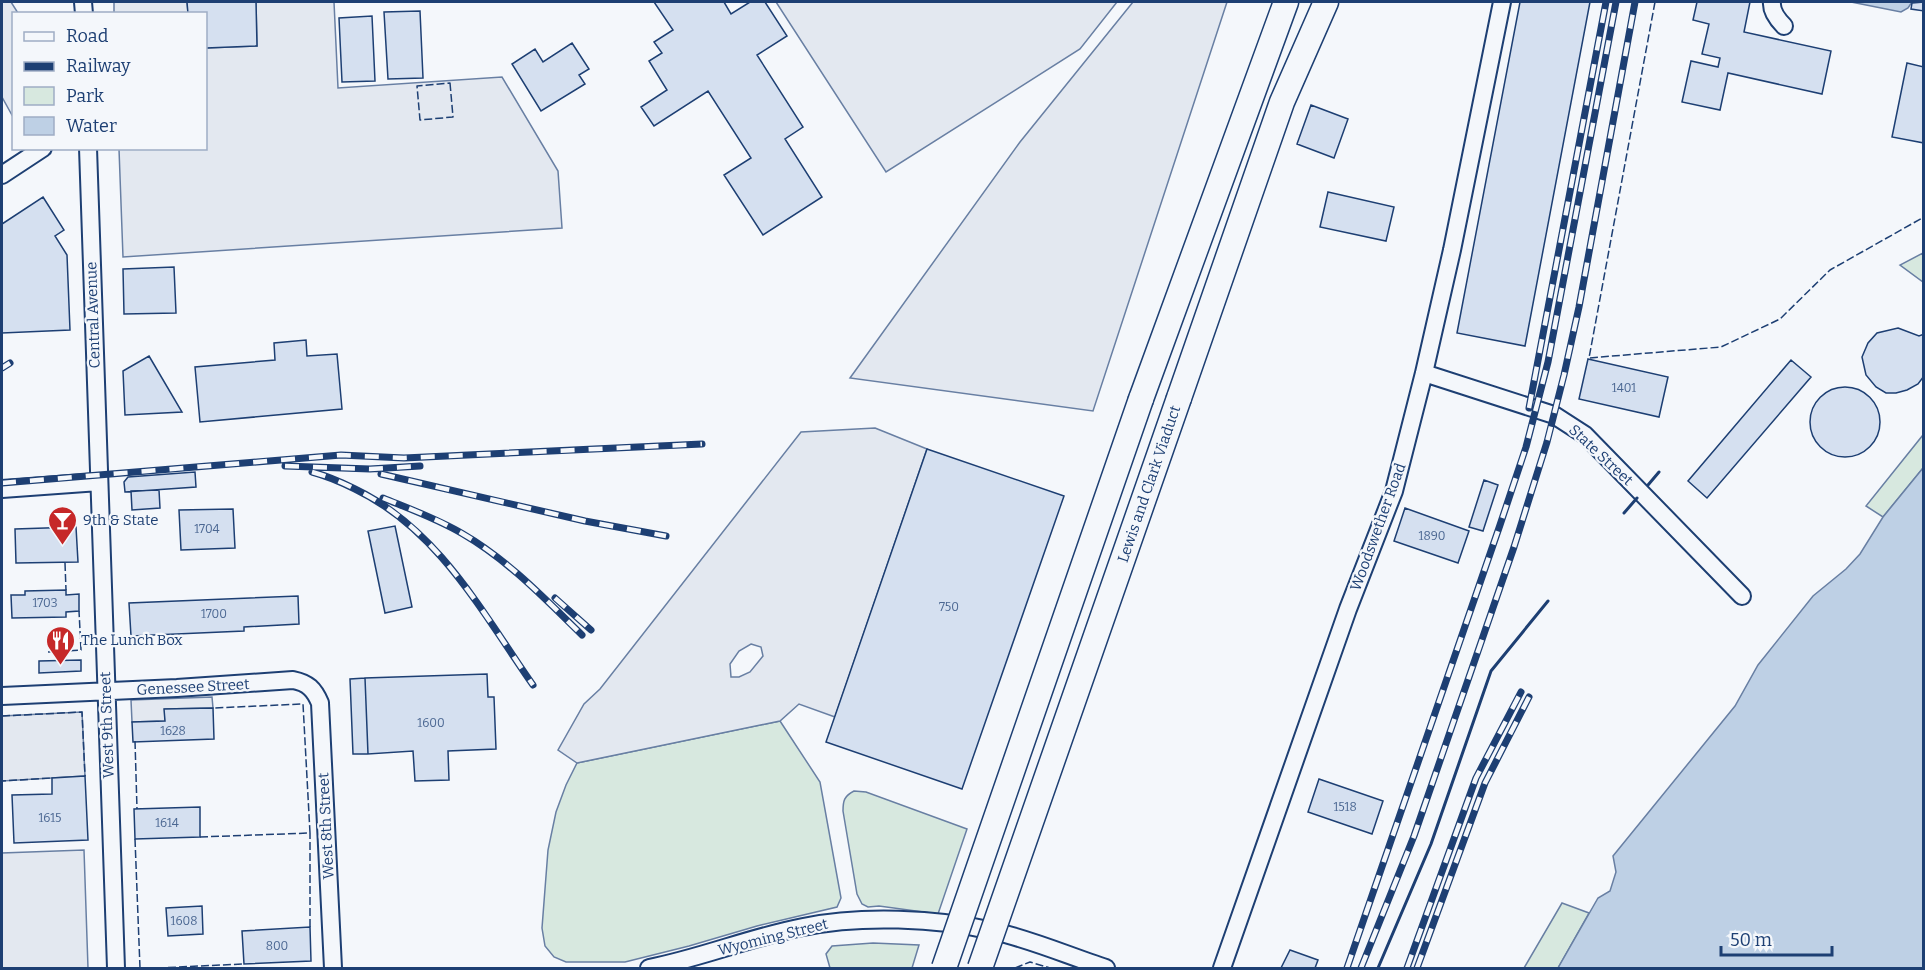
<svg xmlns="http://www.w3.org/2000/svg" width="1925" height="970" font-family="Bitter,serif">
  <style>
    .green { fill: #d7e8df; stroke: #687fa3; stroke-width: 1.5 }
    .parking { fill: #e3e8f0; stroke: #687fa3; stroke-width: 1.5; fill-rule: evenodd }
    .water { fill: #bed0e5; stroke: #687fa3; stroke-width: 1.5 }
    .building { fill: #d5e0f0; stroke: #1d3f73; stroke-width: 1.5 }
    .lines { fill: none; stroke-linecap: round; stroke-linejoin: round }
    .minor-casing { stroke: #1d3f73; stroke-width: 20 }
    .highway-casing { stroke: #1d3f73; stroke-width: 27 }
    .minor { stroke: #f4f7fb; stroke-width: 16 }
    .highway { stroke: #f4f7fb; stroke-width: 24 }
    .rail-casing { stroke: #1d3f73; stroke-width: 7 }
    .rail { stroke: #f4f7fb; stroke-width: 4.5; stroke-dasharray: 14; stroke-linecap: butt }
    .highway-bridge-casing { stroke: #1d3f73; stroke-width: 27; stroke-linecap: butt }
    .highway-bridge { stroke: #f4f7fb; stroke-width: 24 }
    .fence { stroke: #1d3f73; stroke-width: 1.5; stroke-dasharray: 8 3; stroke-linecap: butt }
    .wall { stroke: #1d3f73; stroke-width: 3 }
    .labels { text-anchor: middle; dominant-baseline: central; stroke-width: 4.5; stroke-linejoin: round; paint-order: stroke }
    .number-label { font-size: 12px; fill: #4b6792 }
    .street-label { font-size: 15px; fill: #1d3f73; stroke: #f4f7fb }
    .poi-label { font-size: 15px; fill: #1d3f73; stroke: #f4f7fb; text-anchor: start }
  </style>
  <rect width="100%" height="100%" fill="#f4f7fb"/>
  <!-- green -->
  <path class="green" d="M1923,253V282L1900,265Z
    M1923,435V468L1883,517L1866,506Z
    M780,721L820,782L841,898L837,907L757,926L689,946L625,962H566L554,957L545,946L542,928L548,850L556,812L566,785L577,763Z
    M854,791L866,792L967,829L938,914L879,906L868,907L862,904L857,894L843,811C843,801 844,796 854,791Z
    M1562,903L1589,913L1558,968H1524Z
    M873,943L919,945L912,968H830L826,954L832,946Z"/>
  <!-- parking -->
  <path class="parking" d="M2,2H11L18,13L14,14L13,117L2,97Z
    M114,2H187L188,13H114Z
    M256,2H334L338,88L502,77L558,171L562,228L123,257L119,149L206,148V48L257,46Z
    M776,2H1117L1080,49L886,172Z
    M1133,2H1227L1093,411L850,378L1020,142Z
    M875,428L927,449L835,717L799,704L780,721L577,763L558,750L584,704L600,689L801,432ZM751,644L761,647L763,656L750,672L739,677H731L730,664L739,651Z
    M212,697L213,708L165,709V721L132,722L131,700Z
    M82,712L85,776L2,781V716Z
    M84,850L88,968H2V853Z"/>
  <!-- water -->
  <path class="water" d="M1851,2H1912L1908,8L1901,12Z
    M1923,468V968H1558L1598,898L1610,891L1616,872L1613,856L1735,706L1758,665L1813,596L1846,569L1860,554L1883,517Z"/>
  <!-- building -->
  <path class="building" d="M187,2H256L257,46L206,48V14H188Z
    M654,2H724L731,14L750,2H765L787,36L757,55L803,127L785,139L822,197L763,235L724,175L751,158L708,91L654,126L641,107L667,90L649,61L662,53L654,42L673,30Z
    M1520,2H1590L1525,346L1457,333Z
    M1697,2H1750L1744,32L1831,51L1822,94L1728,73L1720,110L1682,102L1691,61L1718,67L1720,58L1702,54L1709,24L1693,20Z
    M1912,3L1924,2V11L1911,9Z
    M420,11L423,78L388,79L384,12Z
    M372,16L375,81L342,82L339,18Z
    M572,43L589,69L579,75L585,84L541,111L512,64L535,49L543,62Z
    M1907,63L1924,67V143L1892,137Z
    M1311,105L1348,119L1334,158L1297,144Z
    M1328,192L1394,207L1386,241L1320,227Z
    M43,197L64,230L55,236L67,255L70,330L2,333V224Z
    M174,267L176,313L124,314L123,269Z
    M1898,328L1919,336L1924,334V376L1918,384L1907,390L1896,393H1886L1876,387L1866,375L1862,357L1868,343L1877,333Z
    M306,340L307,356L337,354L342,409L200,422L195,367L275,360L274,343Z
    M149,356L182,412L125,415L123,371Z
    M1588,359L1668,377L1659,417L1579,399Z
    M1791,360L1811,377L1707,498L1688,481Z
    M1810 422a35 35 0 1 1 70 0a35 35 0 1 1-70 0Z
    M927,449L1064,496L962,789L826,742Z
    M195,472L196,487L125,492L124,482L128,477Z
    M1484,480L1498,485L1483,531L1469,527Z
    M159,490L160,508L132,510L131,491Z
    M1405,508L1469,531L1458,563L1394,541Z
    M233,509L235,548L181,550L179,510Z
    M395,526L412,607L385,613L368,531Z
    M76,527L78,562L16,563L15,529Z
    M66,590V595L79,594V611L66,612V617L12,618L11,595H25V591Z
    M298,596L299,624L244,627V631L131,636L129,603Z
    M81,660V671L39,673V661Z
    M487,674L488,697H494L496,749L448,751L449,780L415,781L413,751L368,754L365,678Z
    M365,678L368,754H353L350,679Z
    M213,708L214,739L133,742L132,722L165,721L164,709Z
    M85,776L88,840L14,843L12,795L52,794V778Z
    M1319,779L1383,801L1372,834L1308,812Z
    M200,807V837L135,839L134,809Z
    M202,906L203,934L168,936L166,908Z
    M310,927L311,961L244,964L242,931Z
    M1290,950L1318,960L1315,968H1281Z"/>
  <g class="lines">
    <defs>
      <path id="minor" d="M83,2L84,14
        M1772,2C1771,11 1778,20 1784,26
        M88,148L116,968
        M2,175L43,148
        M1424,373L1554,415L1585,435L1742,596
        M2,489L99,482
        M2,696L177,688L293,680C308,683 314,689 320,703L333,968
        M649,968C701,958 751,937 803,927C860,915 937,918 993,931C1030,939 1069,956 1106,968
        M1222,968L1348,609L1394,491L1424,373L1452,250L1502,2"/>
      <path id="highway" d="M1179,398L1282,102L1326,2
        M1141,399L1286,2"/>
    </defs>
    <!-- minor casing -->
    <use href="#minor" class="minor-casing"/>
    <!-- highway casing -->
    <use href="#highway" class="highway-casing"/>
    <!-- minor -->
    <use href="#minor" class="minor"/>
    <!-- highway -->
    <use href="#highway" class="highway"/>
    <defs>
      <path id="rail" d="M2,368L10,363
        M1529,408L1606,2
        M285,466L370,469L420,466
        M312,472C327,476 341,482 355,489C438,529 482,612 533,685
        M381,474L585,521L666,536
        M2,483L341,455L404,458L702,444
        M383,498C410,509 438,519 463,534C508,560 545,599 582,635
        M555,598L591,630
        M1347,968L1500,525L1526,447L1548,362L1616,2
        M1361,968L1414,836L1514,547L1547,442L1564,375L1579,307L1635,2
        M1407,968L1476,778L1521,692
        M1417,968L1485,783L1529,697"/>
    </defs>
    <!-- rail casing -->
    <use href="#rail" class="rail-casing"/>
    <!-- rail -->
    <use href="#rail" class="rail"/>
    <defs>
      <path id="highway-bridge" d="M944,968L1141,399
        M980,968L1179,398"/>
    </defs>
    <!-- highway-bridge casing -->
    <use href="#highway-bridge" class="highway-bridge-casing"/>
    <!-- highway-bridge -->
    <use href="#highway-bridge" class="highway-bridge"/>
    <!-- fence -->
    <path class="fence" d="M1655,2L1589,358L1721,347L1780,319L1830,270L1924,217
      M450,83L453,117L420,120L417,86Z
      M65,563L66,590
      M48,652L81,650L79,611
      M2,716L82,712L85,776
      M135,741L137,809
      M2,796V781L52,778
      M200,837L310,833L303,704L213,708
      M135,839L140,968
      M310,927V833
      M157,968L244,964
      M1015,968L1030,962L1050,968"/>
    <!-- wall -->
    <path class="wall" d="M1648,485L1659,472
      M1624,513L1637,498
      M1378,968L1431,844L1491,671L1548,601"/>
  </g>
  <!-- icons -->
  <defs>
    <symbol id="bar-pin" viewBox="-11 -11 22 30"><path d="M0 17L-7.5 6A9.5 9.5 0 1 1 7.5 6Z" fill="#c62828" stroke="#f4f7fb"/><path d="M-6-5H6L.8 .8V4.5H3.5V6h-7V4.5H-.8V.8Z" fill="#fff"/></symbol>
    <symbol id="restaurant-pin" viewBox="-11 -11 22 30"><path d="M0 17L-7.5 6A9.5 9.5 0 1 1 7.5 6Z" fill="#c62828" stroke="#f4f7fb"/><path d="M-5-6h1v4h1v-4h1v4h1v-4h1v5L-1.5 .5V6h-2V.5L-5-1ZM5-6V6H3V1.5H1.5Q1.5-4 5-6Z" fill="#fff"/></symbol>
  </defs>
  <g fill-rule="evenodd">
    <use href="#bar-pin" x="46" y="504" width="33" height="45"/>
    <use href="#restaurant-pin" x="44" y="624" width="33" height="45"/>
  </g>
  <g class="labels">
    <!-- number labels -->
    <g class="number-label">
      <text x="1624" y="388">1401</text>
      <text x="207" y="529">1704</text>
      <text x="1432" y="536">1890</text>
      <text x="45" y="603">1703</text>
      <text x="949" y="607">750</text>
      <text x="214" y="614">1700</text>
      <text x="431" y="723">1600</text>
      <text x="173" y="731">1628</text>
      <text x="1345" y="807">1518</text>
      <text x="50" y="818">1615</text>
      <text x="167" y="823">1614</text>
      <text x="184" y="921">1608</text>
      <text x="277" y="946">800</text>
    </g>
    <!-- street labels -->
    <g class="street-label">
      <text transform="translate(93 315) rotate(-92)">Central Avenue</text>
      <text transform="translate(1601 455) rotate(43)">State Street</text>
      <text transform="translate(1149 484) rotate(-71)">Lewis and Clark Viaduct</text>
      <text transform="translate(1378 527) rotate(-70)">Woodswether Road</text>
      <text transform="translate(193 687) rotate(-3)">Genessee Street</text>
      <text transform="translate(107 725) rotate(-92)">West 9th Street</text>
      <text transform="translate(326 826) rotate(-93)">West 8th Street</text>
      <text transform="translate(773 937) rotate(-14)">Wyoming Street</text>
    </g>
    <!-- poi labels -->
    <g class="poi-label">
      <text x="83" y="520">9th &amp; State</text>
      <text x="81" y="640">The Lunch Box</text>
    </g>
  </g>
  <!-- border -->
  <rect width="1925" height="970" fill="none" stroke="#1d3f73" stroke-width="6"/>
  <!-- legend -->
  <rect x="12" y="12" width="195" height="138" fill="#f4f7fb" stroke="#9eadc5" stroke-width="1.5"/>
  <rect x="24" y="32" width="30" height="9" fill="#f4f7fb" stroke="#9eadc5" stroke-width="1.5"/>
  <text x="66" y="42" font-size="18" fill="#1d3f73">Road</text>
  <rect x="24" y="62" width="30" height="9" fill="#1d3f73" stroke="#9eadc5" stroke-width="1.5"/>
  <text x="66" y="72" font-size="18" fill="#1d3f73">Railway</text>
  <rect x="24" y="87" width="30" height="18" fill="#d7e8df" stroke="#9eadc5" stroke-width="1.5"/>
  <text x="66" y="102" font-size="18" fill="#1d3f73">Park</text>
  <rect x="24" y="117" width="30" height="18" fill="#bed0e5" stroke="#9eadc5" stroke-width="1.5"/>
  <text x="66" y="132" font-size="18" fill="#1d3f73">Water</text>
  <!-- scale -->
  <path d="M1721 946v9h111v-9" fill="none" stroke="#1d3f73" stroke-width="3"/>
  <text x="1730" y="946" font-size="18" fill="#1d3f73" stroke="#f4f7fb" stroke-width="4.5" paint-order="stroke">50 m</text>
</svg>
